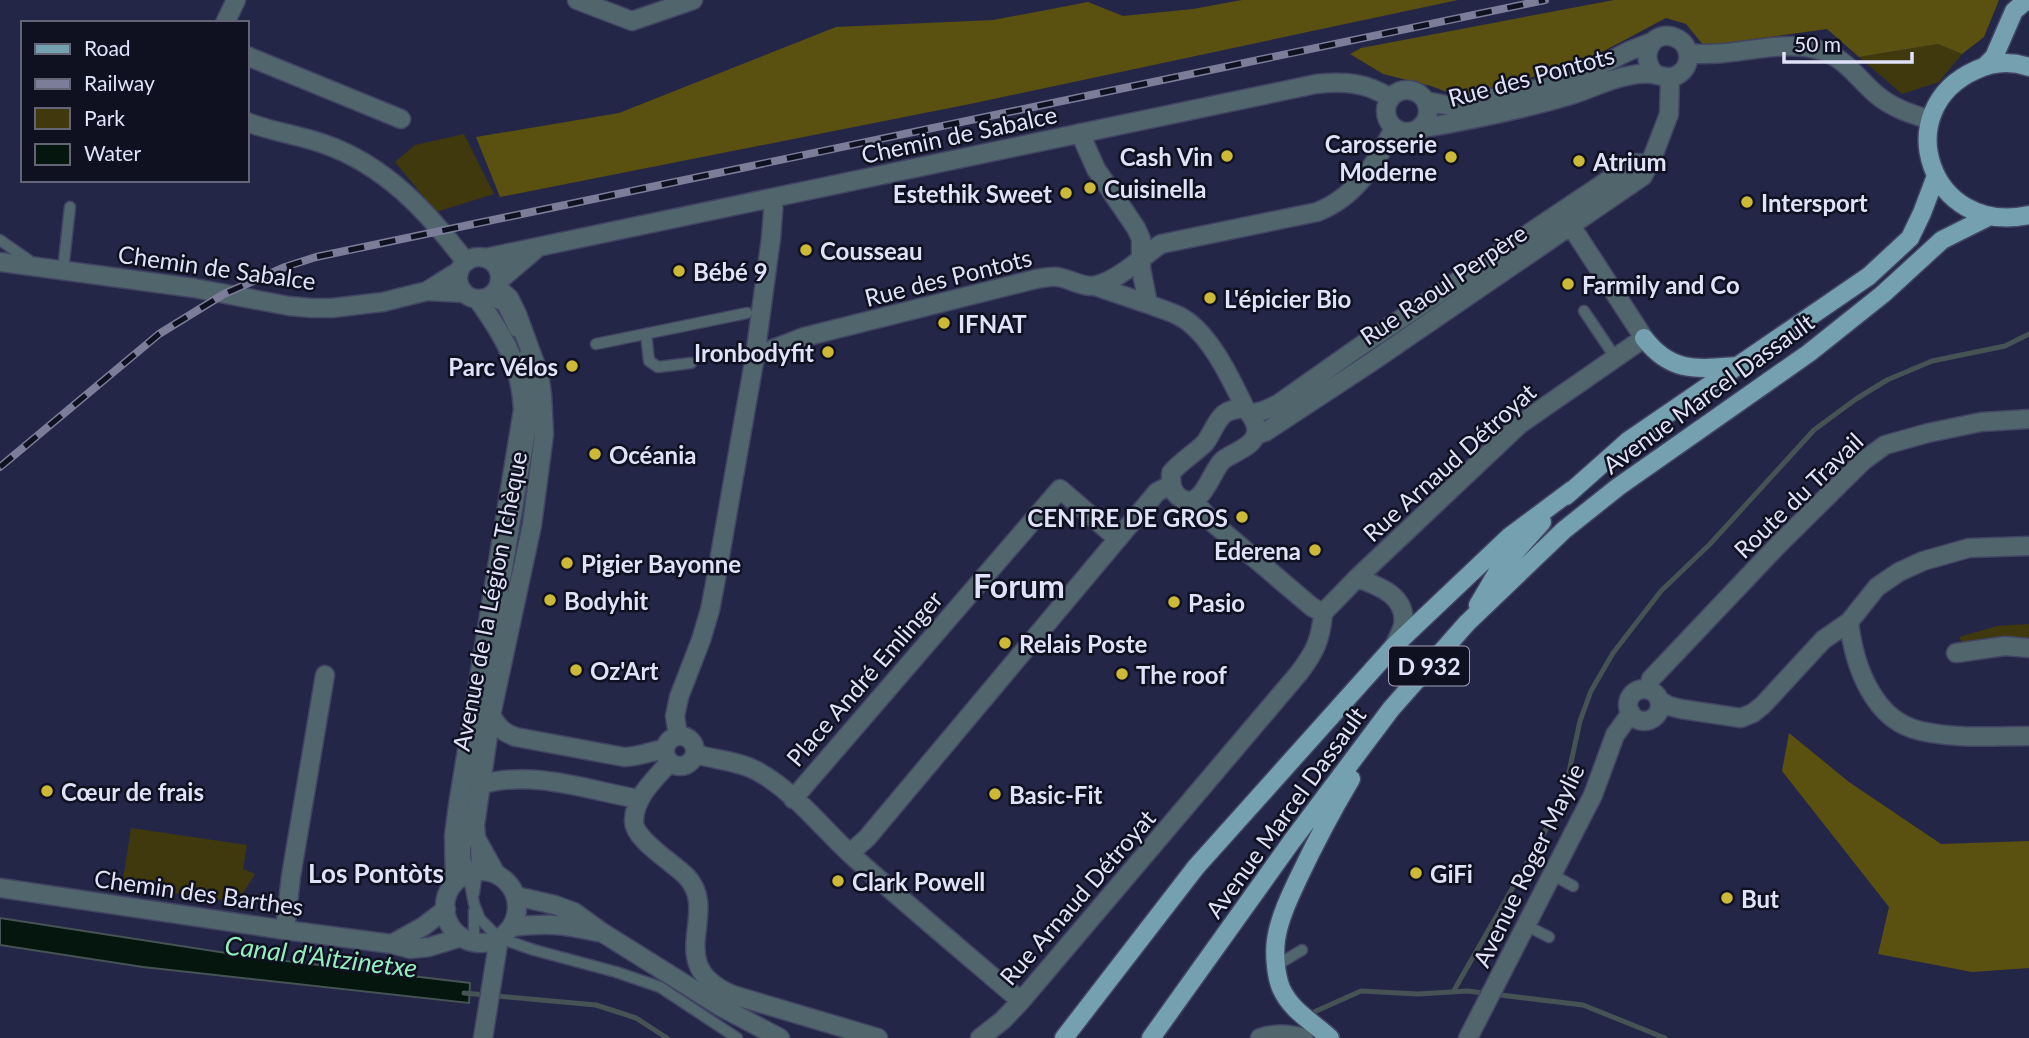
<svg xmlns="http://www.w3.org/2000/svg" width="2029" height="1038" font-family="Lato,sans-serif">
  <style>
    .green { fill: #40390d }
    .forest { fill: #5a5010 }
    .water { fill: #04160d; stroke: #465354; stroke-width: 2 }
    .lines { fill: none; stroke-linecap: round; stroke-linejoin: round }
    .stream { stroke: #465354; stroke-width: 5 }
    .service-casing { stroke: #424463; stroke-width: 13 }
    .minor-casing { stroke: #424463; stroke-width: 21 }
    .tertiary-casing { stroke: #424463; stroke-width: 21 }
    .primary-casing { stroke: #424463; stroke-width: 21 }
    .service { stroke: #50656c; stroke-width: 10 }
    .minor { stroke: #50656c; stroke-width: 18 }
    .tertiary { stroke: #50656c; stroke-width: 18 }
    .primary { stroke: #74a0af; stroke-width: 18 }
    .rail-casing { stroke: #7b7d99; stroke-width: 8 }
    .rail { stroke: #101120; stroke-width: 5; stroke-dasharray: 16; stroke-linecap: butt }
    .poi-dot { fill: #cdb938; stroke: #101120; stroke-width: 2.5 }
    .labels { text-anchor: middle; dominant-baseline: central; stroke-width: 5; stroke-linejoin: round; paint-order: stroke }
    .shield { fill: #101120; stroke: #a2a3b8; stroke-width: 2 }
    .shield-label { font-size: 23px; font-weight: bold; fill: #e0e2f9 }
    .street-label { font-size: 24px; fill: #e0e2f9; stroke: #101120 }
    .poi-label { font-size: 24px; font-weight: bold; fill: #e0e2f9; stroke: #101120; text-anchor: start }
    .neighbourhood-label { font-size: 26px; font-weight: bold; fill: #e0e2f9; stroke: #101120 }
    .water-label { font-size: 26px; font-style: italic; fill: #92eebe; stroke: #101120 }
    .district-label { font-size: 32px; font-weight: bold; fill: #e0e2f9; stroke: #101120 }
  </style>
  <rect width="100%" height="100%" fill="#242647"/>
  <!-- green -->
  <path class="green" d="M1938,44L1962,54L1939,82L1902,94L1859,57Z
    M464,134L494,194L436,212L395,162L415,145Z
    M2029,624V641L1965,647L1959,637L1997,626Z
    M131,828L247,845L243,869L255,874C248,884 243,899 230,901L122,886Z"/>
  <!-- forest -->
  <path class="forest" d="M1242,0H1458L970,104L500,197L476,137L619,113L836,27L993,20L1088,2L1123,16L1193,9Z
    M1614,0H1999L1984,37L1962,54L1938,44L1859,57L1827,29L1704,46L1686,24L1666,18L1585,61L1463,98L1431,86L1383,74L1350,54L1361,48Z
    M1789,733L1849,782L1941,844L2029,841V968L1972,972L1878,954L1889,907L1782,771Z"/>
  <!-- water -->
  <path class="water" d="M0,918L252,957L470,983L469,1003L143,967L0,945Z"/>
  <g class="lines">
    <!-- stream -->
    <path class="stream" d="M1453,992L1548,826L1564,795L1580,721L1591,691L1613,653L1661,591L1710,544L1814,430L1856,399L1887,380L1932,361L2005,346L2029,334
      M464,993L596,1005L636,1018L667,1038
      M1314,1012L1361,991L1418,994L1467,991L1583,1005L1665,1038"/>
    <defs>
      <path id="service" d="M0,240L34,264
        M63,270L70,207
        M488,298L503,306L515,331
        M1584,311L1615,357
        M646,334L649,361L658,367L691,363
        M596,344L747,313
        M524,355C531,382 533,405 530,432L465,819V857L474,904L480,919L499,938L534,950L616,972L660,987L737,1038
        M1553,875L1573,886
        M474,893L477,871L476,845
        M474,911V942
        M1527,926L1549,937
        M1277,965L1302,950"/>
      <path id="minor" d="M577,0L632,21L693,0
        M1689,53C1733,59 1779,37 1823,51C1846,59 1859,80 1877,95C1892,108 1912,114 1930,120
        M247,56L401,119
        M1386 111a21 21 0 1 1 42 0a21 21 0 1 1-42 0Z
        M1426,101L1451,106L1551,86L1572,80L1629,51L1652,42
        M1419,129C1470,120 1521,110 1571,95C1590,89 1607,80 1627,76C1636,74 1645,73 1654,74C1663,76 1670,80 1679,74C1692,66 1691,46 1678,39C1654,26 1636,56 1656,75
        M1080,133L1096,169L1136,228L1141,239V268L1148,304C1158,308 1169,311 1179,316C1209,331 1231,379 1245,408
        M485,258L1316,84C1343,81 1366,82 1390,98
        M0,262L194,288L289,306L311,308H332L383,302L427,291L464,293
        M501,279L535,250
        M1095,286L1148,304
        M427,291L459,271
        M755,356L804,337L1036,279C1043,278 1051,276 1058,277C1069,279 1079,285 1090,286C1112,286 1143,256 1161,244L1317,212C1356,197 1376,163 1394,128
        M1245,408C1251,415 1258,424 1256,433C1254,447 1233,452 1223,460C1211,470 1202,514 1179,497C1171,491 1171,482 1171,473C1181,461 1194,454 1205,443C1212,434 1215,422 1224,414C1230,409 1238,409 1245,408Z
        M1250,413C1261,413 1268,409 1278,404L1359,347L1634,163L1649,164
        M1256,435L1265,432L1370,363L1643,176L1653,156L1669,114L1670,78
        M1193,500L1213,523L1312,607L1323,613
        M1357,578C1379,586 1408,596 1403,626C1401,632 1397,640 1394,646
        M1849,622C1854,665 1873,721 1921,731C1956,739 1994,736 2029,736
        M1956,653L2005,646L2029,648
        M1648,689L1651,679L1779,544L1863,461L1885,445L1928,433L1981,422L2029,419
        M1628 705a16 16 0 1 1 32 0a16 16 0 1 1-32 0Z
        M1659,700L1669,706L1681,709L1741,718L1753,713L1763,705L1823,640L1849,622L1877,587L1899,572L1923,561L1969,548L2029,546
        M491,715C498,727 502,732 516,737L624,757C639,757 651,751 665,749
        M665 751a15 15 0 1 1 30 0a15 15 0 1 1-30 0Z
        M678,736L675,716L679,697L701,640L710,610L715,584L755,356L771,238L774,198
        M695,754C716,760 739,761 757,771C797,793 824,831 857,860C911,908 966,954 1021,1001
        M670,762C655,779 635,796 634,820C632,839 674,863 687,877C721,914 661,965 733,995L878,1038
        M480,785C531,769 588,790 638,799
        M793,799L1060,489L1118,539
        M850,853L867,838L1157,492L1171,485
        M285,930L291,876L325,675
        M980,1038L1003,1020L1021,1001L1299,673C1315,652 1321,639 1323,613L1357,578L1520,424L1644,338L1571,226
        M1468,1038L1593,795L1615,735L1631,713"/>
      <path id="tertiary" d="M225,23L236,0
        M247,122C272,132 299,135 324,144C385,165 428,212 466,262
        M458 278a21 21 0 1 1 42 0a21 21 0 1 1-42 0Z
        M445 907a36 36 0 1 1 72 0a36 36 0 1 1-72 0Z
        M496,874L476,838L475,825L491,715L532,525L544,434L542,395L539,374L517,314L509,298L498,288
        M455,882L454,836L458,805L523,410C521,365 504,336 478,300
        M0,888L285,930L392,944L410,949L429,947L462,937
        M516,896L555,905L574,912L603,933L723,1008L780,1038
        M511,927C546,923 563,924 597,932
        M392,944L424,926L446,909
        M483,1038L499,938
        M1260,1038C1274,1033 1290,1034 1304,1038"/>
      <path id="primary" d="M1986,65L1994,57L2014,11L2027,0
        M2029,67C2011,61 1993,62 1976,70C1888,109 1929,237 2029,215
        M1644,338C1671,373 1696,369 1737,366
        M1566,496L1628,441L1869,276L1910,238L1922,213L1936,176
        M1478,605L1498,571L1542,522
        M1064,1038L1196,867L1394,646L1509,537L1572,490
        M1151,1038L1292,841L1391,709L1467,623L1564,530L1618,487L1809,353L1883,294L1942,240L1988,217
        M1330,1038C1313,1022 1291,1011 1281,988C1276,976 1274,954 1276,940C1279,919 1289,898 1298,879C1314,845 1332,811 1351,779"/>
    </defs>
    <!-- service casing -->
    <use href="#service" class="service-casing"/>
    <!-- minor casing -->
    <use href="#minor" class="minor-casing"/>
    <!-- tertiary casing -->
    <use href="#tertiary" class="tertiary-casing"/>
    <!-- primary casing -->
    <use href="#primary" class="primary-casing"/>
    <!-- service -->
    <use href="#service" class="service"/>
    <!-- minor -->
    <use href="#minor" class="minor"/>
    <!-- tertiary -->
    <use href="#tertiary" class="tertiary"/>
    <!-- primary -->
    <use href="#primary" class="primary"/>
    <defs>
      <path id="rail" d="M0,467L159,334L224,294L285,267L316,257L1545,0"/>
    </defs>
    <!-- rail casing -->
    <use href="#rail" class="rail-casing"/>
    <!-- rail -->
    <use href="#rail" class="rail"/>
  </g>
  <!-- markers -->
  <g class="poi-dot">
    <circle cx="1227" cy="156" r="7"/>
    <circle cx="1451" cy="157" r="7"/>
    <circle cx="1579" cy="161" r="7"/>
    <circle cx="1090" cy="188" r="7"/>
    <circle cx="1066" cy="193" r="7"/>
    <circle cx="1747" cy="202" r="7"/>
    <circle cx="806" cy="250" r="7"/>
    <circle cx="679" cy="271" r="7"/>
    <circle cx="1568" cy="284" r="7"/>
    <circle cx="1210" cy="298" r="7"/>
    <circle cx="944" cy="323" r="7"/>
    <circle cx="828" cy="352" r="7"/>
    <circle cx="572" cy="366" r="7"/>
    <circle cx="595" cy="454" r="7"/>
    <circle cx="1242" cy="517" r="7"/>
    <circle cx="1315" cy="550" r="7"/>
    <circle cx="567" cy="563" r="7"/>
    <circle cx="550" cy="600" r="7"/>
    <circle cx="1174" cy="602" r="7"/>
    <circle cx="1005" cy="643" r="7"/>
    <circle cx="576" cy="670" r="7"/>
    <circle cx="1122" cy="674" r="7"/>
    <circle cx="47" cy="791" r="7"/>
    <circle cx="995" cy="794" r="7"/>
    <circle cx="1416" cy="873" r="7"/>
    <circle cx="838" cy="881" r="7"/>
    <circle cx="1727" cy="898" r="7"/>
  </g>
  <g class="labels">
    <!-- shield labels -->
    <rect class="shield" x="1389" y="646.5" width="80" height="39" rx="5"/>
    <g class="shield-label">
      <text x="1429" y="666">D 932</text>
    </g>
    <!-- street labels -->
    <g class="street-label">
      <text transform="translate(1531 76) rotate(-15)">Rue des Pontots</text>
      <text transform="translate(959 134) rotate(-12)">Chemin de Sabalce</text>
      <text transform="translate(217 267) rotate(8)">Chemin de Sabalce</text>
      <text transform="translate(948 277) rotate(-14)">Rue des Pontots</text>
      <text transform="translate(1443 284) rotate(-34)">Rue Raoul Perpère</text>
      <text transform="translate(1708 393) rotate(-36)">Avenue Marcel Dassault</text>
      <text transform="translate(1449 462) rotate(-42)">Rue Arnaud Détroyat</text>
      <text transform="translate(1798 495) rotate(-44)">Route du Travail</text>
      <text transform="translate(489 601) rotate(-79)">Avenue de la Légion Tchèque</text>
      <text transform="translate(864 678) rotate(-49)">Place André Emlinger</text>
      <text transform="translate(1285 812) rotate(-54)">Avenue Marcel Dassault</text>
      <text transform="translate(1528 865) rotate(-64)">Avenue Roger Maylie</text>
      <text transform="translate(199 892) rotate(8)">Chemin des Barthes</text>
      <text transform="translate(1077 897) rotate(-49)">Rue Arnaud Détroyat</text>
    </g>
    <!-- poi labels -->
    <g class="poi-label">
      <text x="1437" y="143" text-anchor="end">Carosserie<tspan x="1437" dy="28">Moderne</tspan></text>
      <text x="1213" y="156" text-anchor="end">Cash Vin</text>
      <text x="1593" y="161">Atrium</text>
      <text x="1104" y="188">Cuisinella</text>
      <text x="1052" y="193" text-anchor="end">Estethik Sweet</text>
      <text x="1761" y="202">Intersport</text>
      <text x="820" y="250">Cousseau</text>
      <text x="693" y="271">Bébé 9</text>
      <text x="1582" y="284">Farmily and Co</text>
      <text x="1224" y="298">L'épicier Bio</text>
      <text x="958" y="323">IFNAT</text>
      <text x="814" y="352" text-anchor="end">Ironbodyfit</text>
      <text x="558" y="366" text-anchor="end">Parc Vélos</text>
      <text x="609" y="454">Océania</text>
      <text x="1228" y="517" text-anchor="end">CENTRE DE GROS</text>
      <text x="1301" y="550" text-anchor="end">Ederena</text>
      <text x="581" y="563">Pigier Bayonne</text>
      <text x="564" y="600">Bodyhit</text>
      <text x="1188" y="602">Pasio</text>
      <text x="1019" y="643">Relais Poste</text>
      <text x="590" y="670">Oz'Art</text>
      <text x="1136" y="674">The roof</text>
      <text x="61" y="791">Cœur de frais</text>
      <text x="1009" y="794">Basic-Fit</text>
      <text x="1430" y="873">GiFi</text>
      <text x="852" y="881">Clark Powell</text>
      <text x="1741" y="898">But</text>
    </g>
    <!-- neighbourhood labels -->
    <g class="neighbourhood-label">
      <text x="376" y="873">Los Pontòts</text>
    </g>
    <!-- water labels -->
    <g class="water-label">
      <text transform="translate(321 956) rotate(7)">Canal d'Aitzinetxe</text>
    </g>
    <!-- district labels -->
    <g class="district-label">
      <text x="1019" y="585">Forum</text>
    </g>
  </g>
  <!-- legend -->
  <rect x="21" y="21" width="228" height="161" fill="#101120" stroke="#636577" stroke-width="2"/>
  <rect x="35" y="44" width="35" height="10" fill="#74a0af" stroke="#636577" stroke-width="2"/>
  <text x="84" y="56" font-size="21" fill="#e0e2f9">Road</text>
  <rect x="35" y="79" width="35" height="10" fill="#7b7d99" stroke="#636577" stroke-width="2"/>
  <text x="84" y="91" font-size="21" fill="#e0e2f9">Railway</text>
  <rect x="35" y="108" width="35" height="21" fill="#40390d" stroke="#636577" stroke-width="2"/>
  <text x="84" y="126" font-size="21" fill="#e0e2f9">Park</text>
  <rect x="35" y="144" width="35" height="21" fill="#04160d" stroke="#636577" stroke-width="2"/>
  <text x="84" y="161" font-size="21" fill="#e0e2f9">Water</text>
  <!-- scale -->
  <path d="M1784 52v10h128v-10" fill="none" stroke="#e0e2f9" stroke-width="3.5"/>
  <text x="1794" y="52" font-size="21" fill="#e0e2f9" stroke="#101120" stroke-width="5" paint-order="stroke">50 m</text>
</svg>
